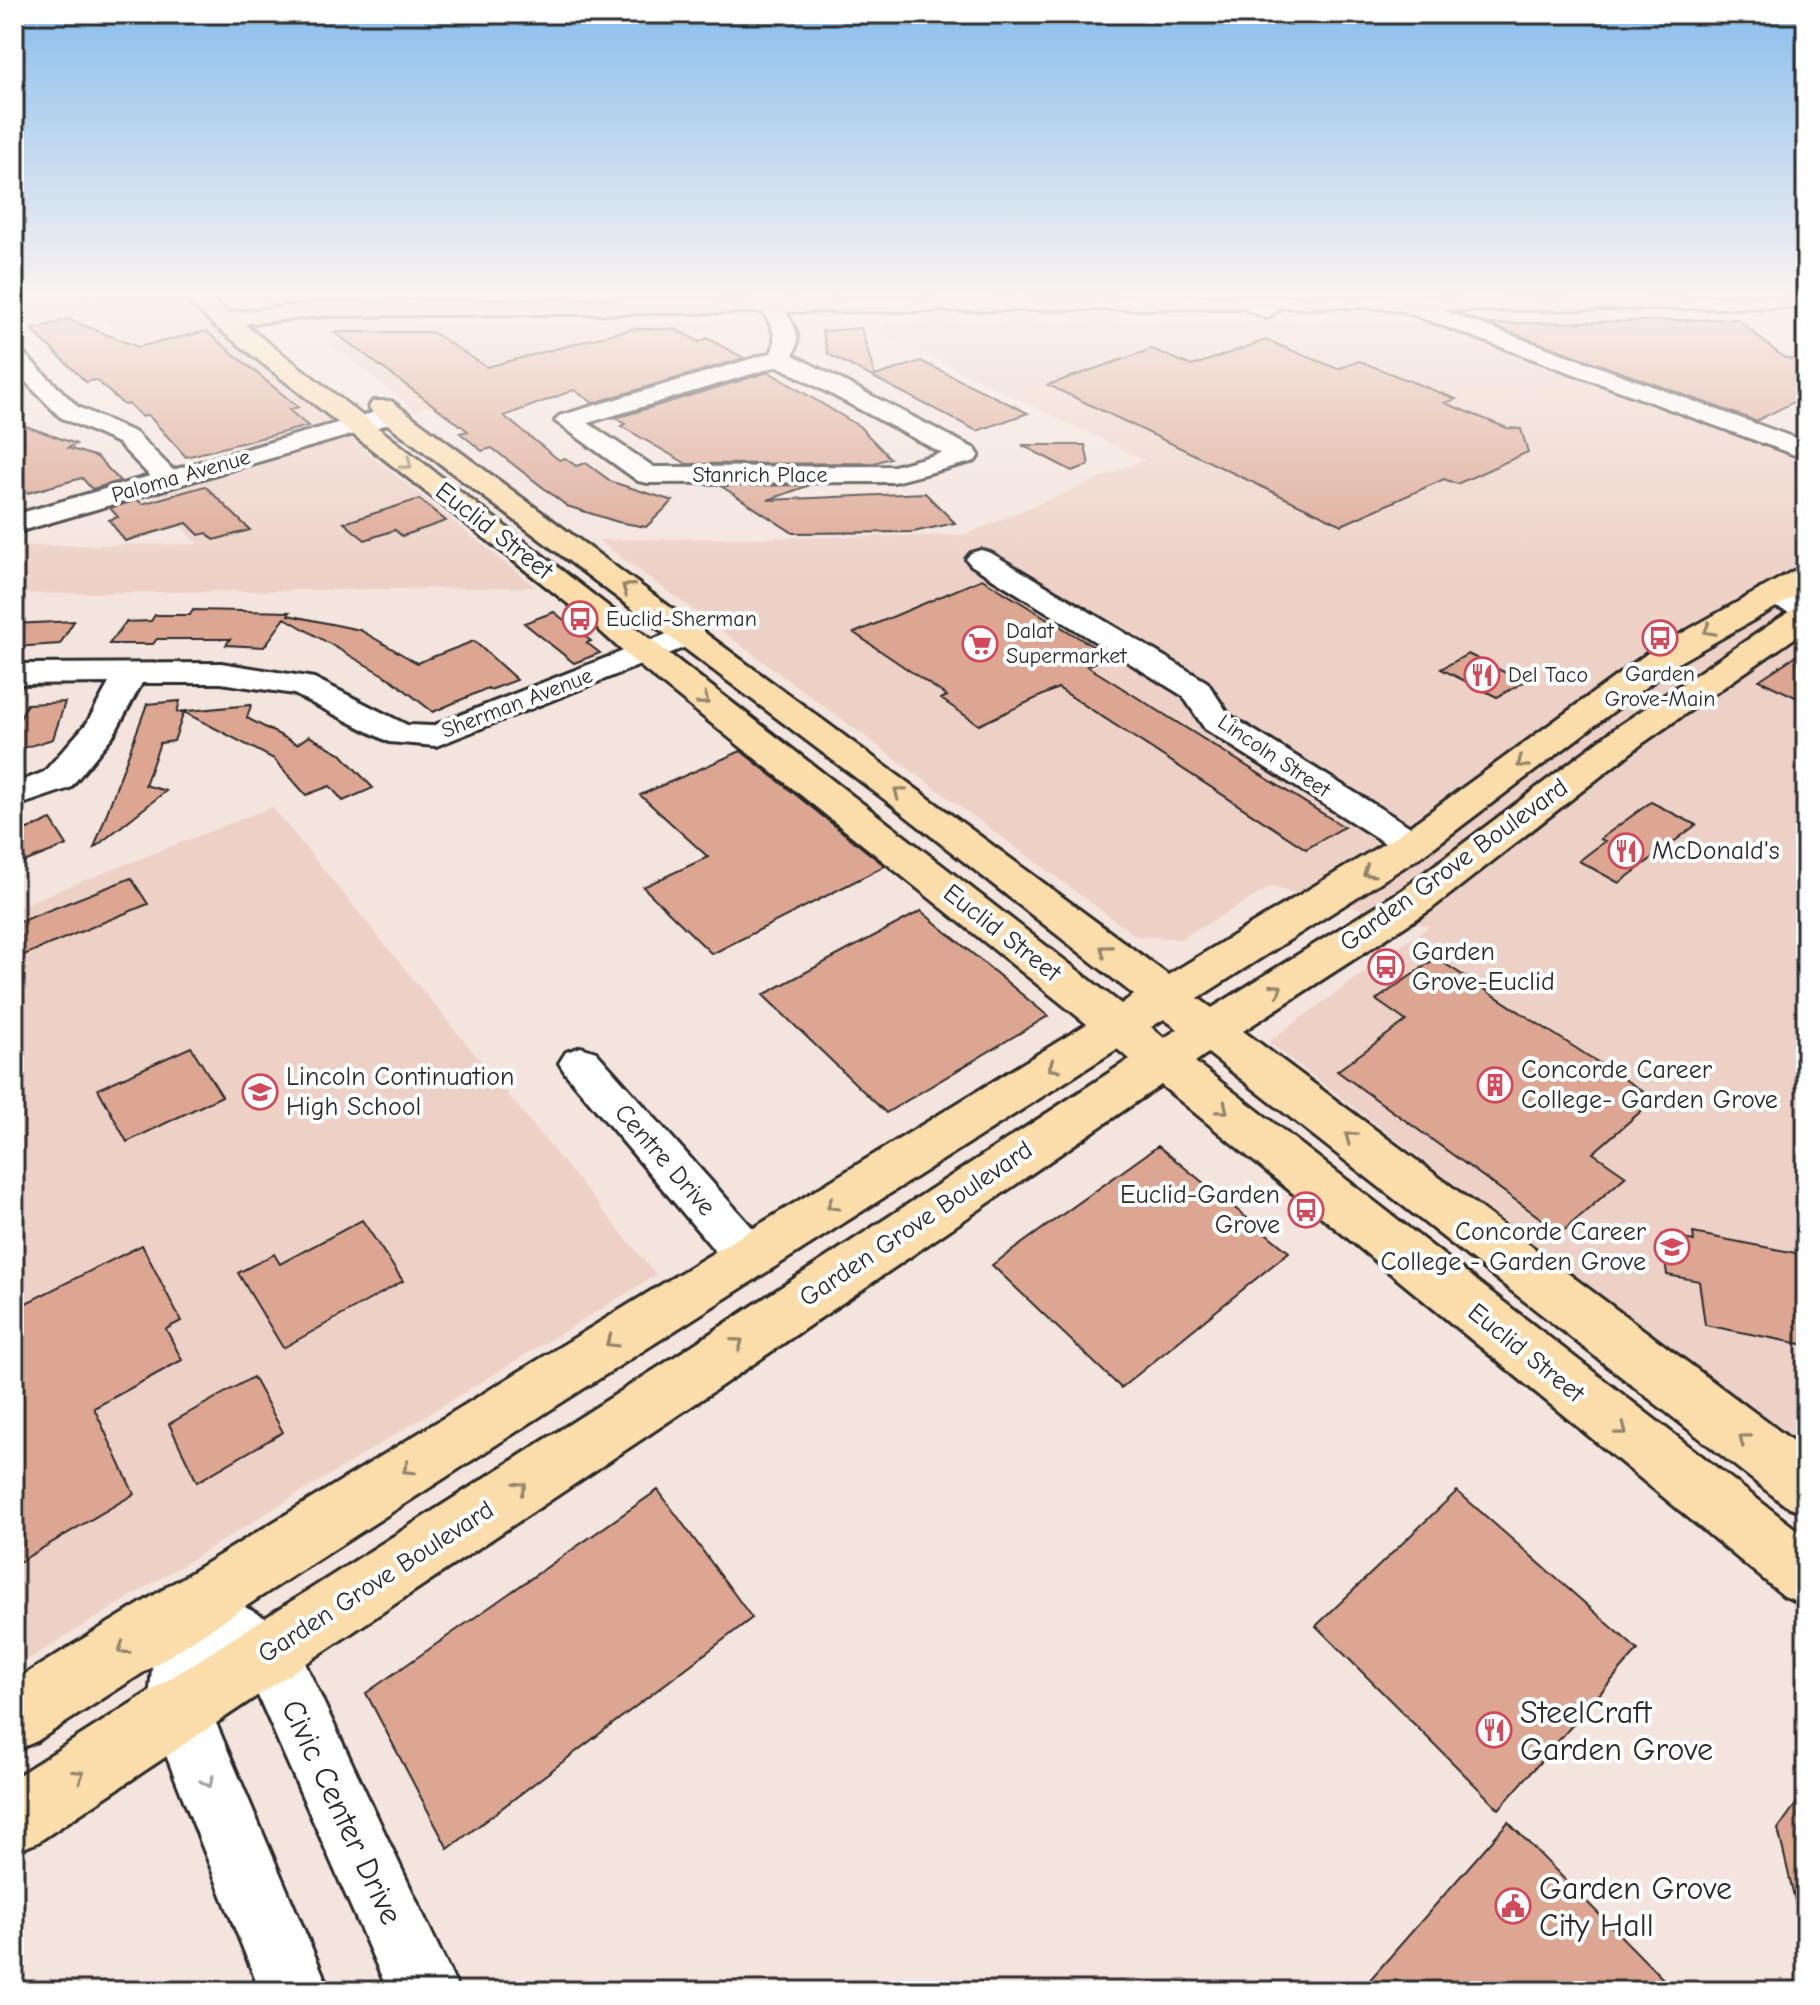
<svg xmlns="http://www.w3.org/2000/svg" width="1820" height="2005" font-family="'Comic Neue',sans-serif">
  <style>
    .built { fill: #edd1c7 }
    .building { fill: #dca692; stroke: #2b2b2b; stroke-width: 2 }
    .lines { fill: none; stroke-linecap: round; stroke-linejoin: round }
    .minor-casing { stroke: #2b2b2b; stroke-width: 6 }
    .major-casing { stroke: #2b2b2b; stroke-width: 6 }
    .minor { fill: #fff; fill-rule: evenodd }
    .major { fill: #faddab; fill-rule: evenodd }
    .oneway { stroke: #92846b }
    .oneway2 { stroke: #a0a0a0 }
    .labels { text-anchor: middle; dominant-baseline: central; stroke-width: 8; stroke-linejoin: round; paint-order: stroke }
    .far-street-label { font-size: 22px; fill: #2b2b2b; stroke: #fff }
    .far-poi-label { font-size: 22px; fill: #2b2b2b; stroke: #fff; text-anchor: start }
    .street-label { font-size: 26px; fill: #2b2b2b; stroke: #fff }
    .poi-label { font-size: 26px; fill: #2b2b2b; stroke: #fff; text-anchor: start }
    .near-poi-label { font-size: 32px; fill: #2b2b2b; stroke: #fff; text-anchor: start }
    .near-street-label { font-size: 32px; fill: #2b2b2b; stroke: #fff }
  </style>
  <rect width="100%" height="100%" fill="#f4e4de"/>
  <filter id="ink" filterUnits="userSpaceOnUse"><feTurbulence type="fractalNoise" baseFrequency=".0125" numOctaves="2"/><feDisplacementMap in="SourceGraphic" scale="16" xChannelSelector="R" yChannelSelector="G"/><feConvolveMatrix kernelMatrix="1 2 1 2 8 2 1 2 1" color-interpolation-filters="sRGB"/></filter>
  <g filter="url(#ink)">
    <!-- built -->
    <path class="built" d="M78,297H174L535,587L14,594V546L198,544L152,496L260,465Z
      M253,297H370L365,304H263Z
      M1432,321L1806,458V1452L1268,1042L1429,926L1271,887L1181,939L1136,936L598,540L964,535L1144,460L884,334V323Z
      M707,324L713,326L415,410L326,341L331,334L351,328Z
      M272,807L656,1275L14,1668V908Z"/>
    <!-- building -->
    <path class="building" d="M68,319L138,347L206,331L298,407L289,410L308,426L186,457L148,415L142,417L129,404L124,405L96,380L86,382L32,330Z
      M1737,319L1783,357L1806,363V396L1756,421L1488,324Z
      M861,328L875,376L921,361L1028,413L977,431L828,354L822,331Z
      M631,329H675L700,342L707,338L744,358L593,403L574,390L504,416L559,460L565,458L576,466L586,463L612,482L673,501L646,527L618,522L567,506L492,448L482,451L460,433L468,431L334,332H432L487,367Z
      M1266,340L1338,369L1359,361L1456,399L1445,403L1507,428L1521,429L1528,452L1457,484L1444,479L1342,525L1048,385L1152,349L1192,366Z
      M769,372L859,426L890,458L874,463L687,464L621,426L625,424L616,418Z
      M14,422L76,444L68,448L97,457L120,481L92,489L82,478L28,493L24,489L14,491Z
      M1022,445H1085L1089,465L1072,471Z
      M810,485L768,500L925,493L955,523L913,532L793,533L721,486Z
      M205,486L250,530L214,540L207,533L199,535L187,523L125,541L109,520L118,517L110,508L138,500L142,504Z
      M419,499L446,521L402,536L395,530L365,540L344,523Z
      M982,579L1109,656L1087,666L1344,827L1306,849L1058,688L979,725L941,699L947,696L854,633Z
      M193,610L290,612L288,615L360,630L417,663L474,641L517,680L490,690L488,688L433,712L392,680L285,618L264,647L226,645L230,639H157L153,644H109L126,622L151,621L155,615H190Z
      M554,612L591,641L587,643L600,653L574,663L524,623Z
      M74,621L60,644L14,647V624Z
      M1806,649V702L1759,680Z
      M1468,654L1524,682L1497,697L1441,669Z
      M180,701L177,712L251,705L247,718L297,744L309,736L340,753L373,788L343,801L330,786L306,795L274,759L184,712L174,741L160,743L145,785L166,791L94,848L147,704Z
      M65,702L53,739L14,751V720H19L27,704Z
      M741,751L885,866L712,954L643,887L708,857L640,795Z
      M1651,802L1696,825L1619,883L1579,861L1605,841L1600,839Z
      M51,820L67,845L14,866V834Z
      M131,878L148,904L14,959V924Z
      M921,911L1048,1016L886,1113L763,995Z
      M1436,958L1655,1099L1593,1153L1626,1176L1561,1233L1337,1071L1406,1021L1376,1000Z
      M191,1047L222,1096L127,1142L98,1089Z
      M1158,1146L1289,1252L1121,1388L992,1265Z
      M362,1220L403,1281L283,1348L238,1273L274,1254L280,1264Z
      M1693,1233L1806,1255V1345L1705,1325L1699,1281L1667,1275L1662,1235L1694,1241Z
      M142,1245L181,1321L166,1329L182,1360L94,1408L134,1494L14,1565V1309Z
      M253,1377L283,1432L197,1482L169,1424Z
      M658,1490L752,1618L448,1849L366,1693Z
      M1457,1491L1638,1650L1499,1809L1316,1626Z
      M1806,1790V1907L1797,1909L1778,1829Z
      M1508,1822L1675,1991H1360Z"/>
    <g class="lines">
      <defs>
        <path id="minor" d="M756,297H778C786,319 806,330 793,355L975,449L979,455L975,461L894,482L648,483L638,481L555,421L559,416L771,353C782,332 763,317 756,297ZM778,366L942,453L894,466L654,467L588,423Z
          M1225,297C1244,296 1265,295 1278,311L1267,318L1228,302Z
          M1375,297H1406L1806,442V459L1378,302Z
          M14,350L22,352L78,407L136,433L173,470L393,407L402,410L406,415L402,420L14,533V515L150,476L118,443L60,417L14,370Z
          M981,550L991,553L1207,682L1229,715L1425,836L1431,844L1425,852L1412,856L1399,852L1205,729L1183,696L971,565L966,559L971,553Z
          M1771,586L1806,599V619L1760,601L1756,595L1760,589Z
          M690,625L701,627L706,634L701,641L436,746L389,742L294,694L221,683H142L114,734L70,788L14,807V784L44,772L87,723L109,683L14,684V664L221,663L314,678L407,725L432,726Z
          M581,1047L596,1052L766,1243L774,1257L766,1271L749,1277L732,1271L566,1074L559,1063L566,1052Z
          M188,1577L290,1631L459,1991H388L248,1673L214,1654L210,1709L330,1991H260L148,1710L158,1607L167,1586Z"/>
        <path id="major" d="M183,297H208L229,313L324,302L938,297H1806V307L1405,311L1363,307L324,316L244,324L1121,1004L1134,995L884,799L373,413L369,407L373,401H391L1168,975L1398,835L1652,650L1795,570L1806,568V590L1676,664L1426,853L1198,998L1212,1008L1402,890L1617,727L1795,608L1806,605V630L1643,743L1430,910L1243,1031L1806,1451V1513L1785,1505L1208,1053L1195,1062L1806,1537V1605L1784,1596L1161,1085L702,1399L38,1842L14,1852V1778L662,1365L1130,1059L1117,1049L550,1410L37,1741L14,1751V1681L1087,1024L631,659L585,617L215,326ZM1164,1019L1178,1029L1164,1038L1151,1027Z"/>
      </defs>
      <!-- minor casing -->
      <use href="#minor" class="minor-casing"/>
      <!-- major casing -->
      <use href="#major" class="major-casing"/>
      <!-- minor -->
      <use href="#minor" class="minor"/>
      <!-- major -->
      <use href="#major" class="major"/>
    </g>
    <!-- one-way arrows -->
    <defs><path id="oneway-chevron" d="M-2-3.5L2.5 0L-2 3.5" fill="none" stroke-width="1.6" stroke-linecap="round" stroke-linejoin="round" transform="scale(2)"/></defs>
    <g class="oneway">
      <use href="#oneway-chevron" transform="translate(407 464) rotate(38)"/>
      <use href="#oneway-chevron" transform="translate(627 588) rotate(-144)"/>
      <use href="#oneway-chevron" transform="translate(1709 630) rotate(150)"/>
      <use href="#oneway-chevron" transform="translate(704 700) rotate(38)"/>
      <use href="#oneway-chevron" transform="translate(1522 763) rotate(143)"/>
      <use href="#oneway-chevron" transform="translate(899 792) rotate(-143)"/>
      <use href="#oneway-chevron" transform="translate(1368 872) rotate(148)"/>
      <use href="#oneway-chevron" transform="translate(1105 950) rotate(-143)"/>
      <use href="#oneway-chevron" transform="translate(1277 989) rotate(-33)"/>
      <use href="#oneway-chevron" transform="translate(1053 1067) rotate(148)"/>
      <use href="#oneway-chevron" transform="translate(1223 1109) rotate(39)"/>
      <use href="#oneway-chevron" transform="translate(1350 1137) rotate(-143)"/>
      <use href="#oneway-chevron" transform="translate(832 1205) rotate(148)"/>
      <use href="#oneway-chevron" transform="translate(611 1342) rotate(148)"/>
      <use href="#oneway-chevron" transform="translate(738 1343) rotate(-35)"/>
      <use href="#oneway-chevron" transform="translate(1622 1430) rotate(38)"/>
      <use href="#oneway-chevron" transform="translate(1744 1439) rotate(-143)"/>
      <use href="#oneway-chevron" transform="translate(408 1469) rotate(148)"/>
      <use href="#oneway-chevron" transform="translate(521 1487) rotate(-33)"/>
      <use href="#oneway-chevron" transform="translate(123 1649) rotate(147)"/>
      <use href="#oneway-chevron" transform="translate(79 1775) rotate(-33)"/>
    </g>
    <use class="oneway2" href="#oneway-chevron" transform="translate(208 1782) rotate(68)"/>
  </g>
  <!-- sky -->
  <linearGradient id="sky" x2="0" y2="1"><stop stop-color="#88bded"/><stop offset="0.51" stop-color="#faf3f0"/><stop offset="1" stop-color="#faf3f0" stop-opacity="0"/></linearGradient>
  <rect width="1820" height="577" fill="url(#sky)"/>
  <!-- icons -->
  <defs>
    <symbol id="bus-ring" viewBox="-11 -11 22 22"><circle r="9.5" fill="#fff" stroke="#d1495b" stroke-width="1.5"/><path d="M-5-6H5V4H4V6H2V4H-2V6H-4V4H-5ZM-3.5-4V0h7V-4ZM-3.5 1.2v1.5H-2V1.2ZM2 1.2v1.5H3.5V1.2Z" fill="#d1495b"/></symbol>
    <symbol id="supermarket-ring" viewBox="-11 -11 22 22"><circle r="9.5" fill="#fff" stroke="#d1495b" stroke-width="1.5"/><path d="M-6-5.5h2.5l.6 2H6L4.5 2H-2.5L-4.4-4H-6ZM-1.5 3.2a1.3 1.3 0 1 0 .1 0ZM3 3.2a1.3 1.3 0 1 0 .1 0Z" fill="#d1495b"/></symbol>
    <symbol id="restaurant-ring" viewBox="-11 -11 22 22"><circle r="9.5" fill="#fff" stroke="#d1495b" stroke-width="1.5"/><path d="M-5-6h1v4h1v-4h1v4h1v-4h1v5L-1.5 .5V6h-2V.5L-5-1ZM5-6V6H3V1.5H1.5Q1.5-4 5-6Z" fill="#d1495b"/></symbol>
    <symbol id="building-ring" viewBox="-11 -11 22 22"><circle r="9.5" fill="#fff" stroke="#d1495b" stroke-width="1.5"/><path d="M-4-6H4V6H1V3H-1V6H-4ZM-2.5-4.3h1.7v1.8h-1.7ZM.8-4.3h1.7v1.8H.8ZM-2.5-1h1.7V.8h-1.7ZM.8-1h1.7V.8H.8Z" fill="#d1495b"/></symbol>
    <symbol id="school-ring" viewBox="-11 -11 22 22"><circle r="9.5" fill="#fff" stroke="#d1495b" stroke-width="1.5"/><path d="M0-5L7-2L0 1L-7-2ZM-4 1L0 2.5L4 1V4Q0 6-4 4Z" fill="#d1495b"/></symbol>
    <symbol id="university-ring" viewBox="-11 -11 22 22"><circle r="9.5" fill="#fff" stroke="#d1495b" stroke-width="1.5"/><path d="M0-5L7-2L0 1L-7-2ZM-4 1L0 2.5L4 1V4Q0 6-4 4Z" fill="#d1495b"/></symbol>
    <symbol id="civic-ring" viewBox="-11 -11 22 22"><circle r="9.5" fill="#fff" stroke="#d1495b" stroke-width="1.5"/><path d="M-.6-6.5H3V-4.5H.6V-3L4-1V1h2V6H-6V1h2V-1L-.6-3ZM-1.2 2.5V6h2.4V2.5Z" fill="#d1495b"/></symbol>
  </defs>
  <g fill-rule="evenodd">
    <use href="#bus-ring" x="560" y="599" width="40" height="40"/>
    <use href="#bus-ring" x="1640" y="618" width="40" height="40"/>
    <use href="#supermarket-ring" x="960" y="624" width="40" height="40"/>
    <use href="#restaurant-ring" x="1462" y="655" width="40" height="40"/>
    <use href="#restaurant-ring" x="1606" y="831" width="40" height="40"/>
    <use href="#bus-ring" x="1366" y="947" width="40" height="40"/>
    <use href="#building-ring" x="1475" y="1065" width="40" height="40"/>
    <use href="#school-ring" x="240" y="1072" width="40" height="40"/>
    <use href="#bus-ring" x="1286" y="1190" width="40" height="40"/>
    <use href="#university-ring" x="1652" y="1227" width="40" height="40"/>
    <use href="#restaurant-ring" x="1474" y="1710" width="40" height="40"/>
    <use href="#civic-ring" x="1493" y="1886" width="40" height="40"/>
  </g>
  <g class="labels">
    <!-- far-street labels -->
    <g class="far-street-label">
      <text x="760" y="475">Stanrich Place</text>
      <text transform="translate(181 476) rotate(-16)">Paloma Avenue</text>
      <text transform="translate(517 703) rotate(-21)">Sherman Avenue</text>
      <text transform="translate(1274 756) rotate(34)">Lincoln Street</text>
    </g>
    <!-- far-poi labels -->
    <g class="far-poi-label">
      <text x="606" y="619">Euclid-Sherman</text>
      <text x="1006" y="631">Dalat<tspan x="1006" dy="25">Supermarket</tspan></text>
      <text x="1660" y="674" text-anchor="middle">Garden<tspan x="1660" dy="25">Grove-Main</tspan></text>
      <text x="1508" y="675">Del Taco</text>
    </g>
    <!-- street labels -->
    <g class="street-label">
      <text transform="translate(494 531) rotate(38)">Euclid Street</text>
      <text transform="translate(1454 865) rotate(-36)">Garden Grove Boulevard</text>
      <text transform="translate(1002 933) rotate(38)">Euclid Street</text>
      <text transform="translate(665 1160) rotate(49)">Centre Drive</text>
      <text transform="translate(916 1224) rotate(-34)">Garden Grove Boulevard</text>
      <text transform="translate(1526 1353) rotate(39)">Euclid Street</text>
      <text transform="translate(376 1582) rotate(-33)">Garden Grove Boulevard</text>
    </g>
    <!-- poi labels -->
    <g class="poi-label">
      <text x="1652" y="851">McDonald's</text>
      <text x="1412" y="952">Garden<tspan x="1412" dy="30">Grove-Euclid</tspan></text>
      <text x="1521" y="1070">Concorde Career<tspan x="1521" dy="30">College- Garden Grove</tspan></text>
      <text x="286" y="1077">Lincoln Continuation<tspan x="286" dy="30">High School</tspan></text>
      <text x="1280" y="1195" text-anchor="end">Euclid-Garden<tspan x="1280" dy="30">Grove</tspan></text>
      <text x="1646" y="1232" text-anchor="end">Concorde Career<tspan x="1646" dy="30">College - Garden Grove</tspan></text>
    </g>
    <!-- near-poi labels -->
    <g class="near-poi-label">
      <text x="1520" y="1712">SteelCraft<tspan x="1520" dy="37">Garden Grove</tspan></text>
      <text x="1539" y="1888">Garden Grove<tspan x="1539" dy="37">City Hall</tspan></text>
    </g>
    <!-- near-street labels -->
    <g class="near-street-label">
      <text transform="translate(342 1812) rotate(65)">Civic Center Drive</text>
    </g>
  </g>
  <!-- margin -->
  <rect width="1820" height="2005" fill="none" stroke="#fff" stroke-width="48"/>
  <rect x="24" y="24" width="1772" height="1957" fill="none" stroke="#2b2b2b" stroke-width="3" filter="url(#ink)"/>
</svg>
